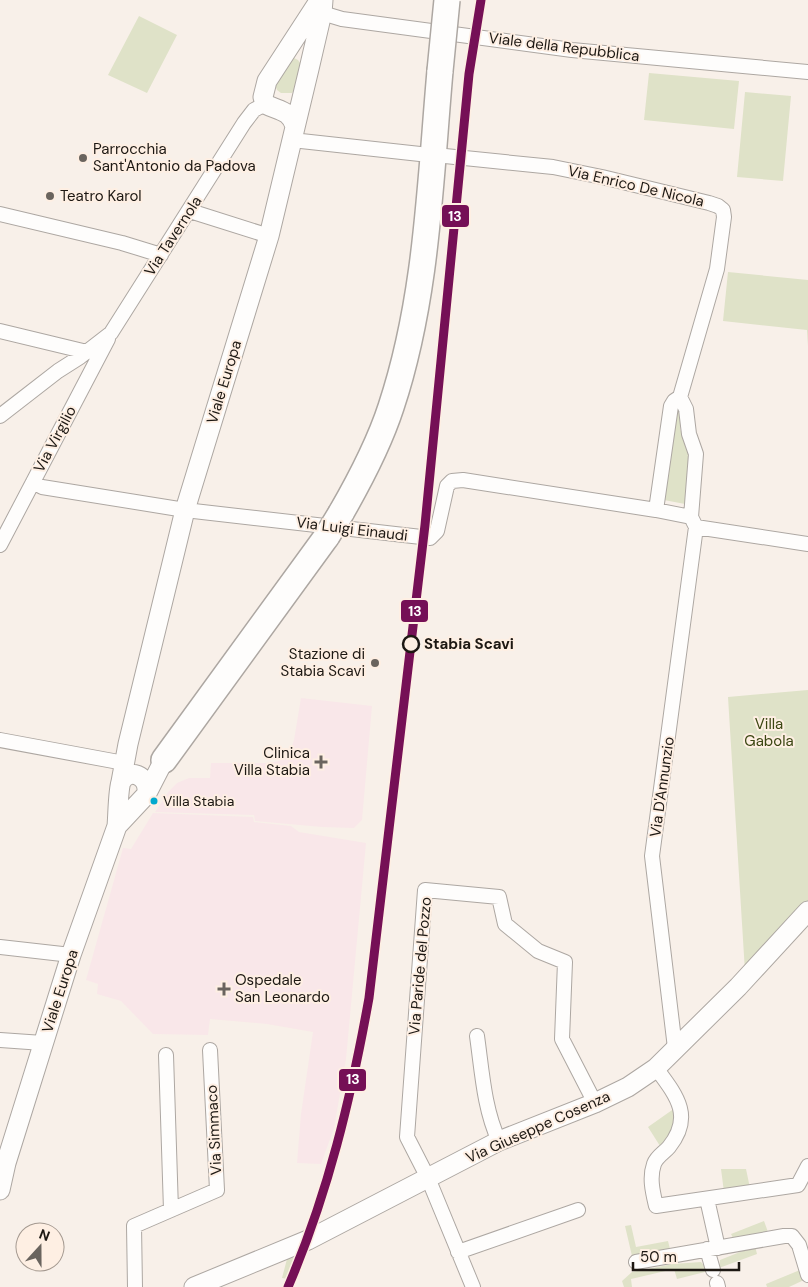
<svg xmlns="http://www.w3.org/2000/svg" width="808" height="1287" font-family="'DM Sans',sans-serif">
  <style>
    .medical { fill: #f9e7e9 }
    .green { fill: #dfe2c8 }
    .lines { fill: none; stroke-linecap: round; stroke-linejoin: round }
    .street-casing { stroke: #ada7a2; stroke-width: 16 }
    .secondary-casing { stroke: #ada7a2; stroke-width: 21 }
    .highway-casing { stroke: #ada7a2; stroke-width: 28 }
    .street { stroke: #fefdfc; stroke-width: 14 }
    .secondary { stroke: #fefdfc; stroke-width: 19 }
    .highway { stroke: #fefdfc; stroke-width: 25 }
    .highway-bridge-casing { stroke: #ada7a2; stroke-width: 28; stroke-linecap: butt }
    .highway-bridge { stroke: #fefdfc; stroke-width: 25 }
    .rail-1-casing { stroke: #feefe3; stroke-width: 12 }
    .rail-1 { stroke: #751056; stroke-width: 9 }
    .poi-dot { fill: #6a645e; stroke: #feefe3; stroke-width: 2 }
    .stop-dot { fill: #feefe3; stroke: #1d1813; stroke-width: 2.5 }
    .bus-dot { fill: #00a9ce; stroke: #feefe3; stroke-width: 2 }
    .labels { text-anchor: middle; dominant-baseline: central; stroke-width: 4; stroke-linejoin: round; paint-order: stroke }
    .bus-label { font-size: 14px; fill: #1d1813; stroke: #feefe3; text-anchor: start }
    .street-label { font-size: 15px; fill: #1d1813; stroke: #feefe3 }
    .poi-label { font-size: 15px; fill: #1d1813; stroke: #feefe3; text-anchor: start }
    .stop-label { font-size: 15px; font-weight: bold; fill: #1d1813; stroke: #feefe3; text-anchor: start }
    .park-label { font-size: 15px; fill: #3b4612; stroke: #feefe3 }
    .line-badge { stroke: #feefe3; stroke-width: 2 }
    .badge-label { font-size: 14px; text-anchor: middle; font-weight: bold; fill: #fff }
  </style>
  <rect width="100%" height="100%" fill="#f8f0e9"/>
  <!-- medical -->
  <path class="medical" d="M301,698L372,706L362,820L354,828L322,827L255,821L254,815L155,812L169,791L177,783L189,778H210L211,763H269L279,761L286,757L291,749L294,740Z
    M153,813L253,817L254,822L291,826L299,832L366,843L346,1059L334,1128L321,1164L297,1163L301,1114L313,1032L267,1024L210,1019L208,1035L153,1034L121,1001L97,994L98,984L86,980L123,848L131,849Z"/>
  <!-- green -->
  <path class="green" d="M139,16L177,35L147,93L108,75Z
    M294,58L298,60L302,66L295,88L292,93H281L277,90L275,85L290,59Z
    M649,73L739,81L734,129L644,120Z
    M745,92L791,96L783,181L737,177Z
    M728,272L808,280V346L807,330L723,321Z
    M677,408L682,410L680,429L689,452L685,504L664,500Z
    M808,690V908L745,972L728,697Z
    M675,1108L676,1126L660,1146L648,1127Z
    M721,1169H746L750,1188L724,1192Z
    M764,1221L768,1232L734,1240L731,1234Z
    M631,1225L636,1247L668,1241L670,1249L632,1256L625,1226Z
    M755,1246L757,1254L719,1268L720,1260Z
    M298,1257L288,1279L282,1278L287,1259Z
    M701,1262L709,1271L677,1279L674,1269L631,1279L632,1287H624L622,1281L632,1272L673,1264Z
    M800,1270L804,1280L789,1287H767L766,1284Z"/>
  <g class="lines">
    <defs>
      <path id="street" d="M322,13L342,19L572,50L808,72
        M292,140L420,154
        M445,156L553,167L602,177L709,203L718,206L723,210L724,217L717,269L680,397L686,409L689,434L696,454L691,517
        M190,211L269,236
        M0,214L122,243L161,255
        M0,331L87,352
        M0,416L58,371L80,357L111,333L244,123L254,110L265,104
        M33,482L42,487L185,510L430,538L437,531L447,486L452,481L463,480L656,510L691,517
        M656,510L671,406L674,401L680,397
        M692,519L696,527L808,544
        M0,545L108,339
        M0,740L124,763
        M0,947L71,955
        M477,1036C482,1071 484,1109 499,1141
        M0,1040L43,1043
        M675,1048L652,856L696,527
        M166,1055L171,1210
        M656,1068C676,1095 694,1116 669,1147C664,1153 657,1156 654,1164C649,1178 653,1193 656,1206L798,1185L808,1166
        M707,1199L718,1248
        M707,1249L713,1270
        M458,1252L578,1210
        M636,1262L784,1236H792L799,1245L808,1275
        M717,1283L718,1287
        M135,1287L134,1226L217,1190L210,1050
        M473,1287L428,1178L407,1137L425,890L499,897L505,924L538,951L565,962L562,1039L595,1103"/>
      <path id="secondary" d="M295,126C290,110 279,111 265,104L263,97L267,81L319,1
        M121,782L128,744L185,510L269,236L309,69L322,13L323,0
        M117,826C118,816 118,790 121,782C129,767 148,776 147,791
        M0,1190L6,1163L71,955L117,826L146,795L164,760
        M194,1287L308,1240L499,1141L595,1103L628,1087L656,1068L738,987L808,911"/>
      <path id="highway" d="M341,513C360,480 379,444 391,407C427,299 430,184 440,71
        M164,760L327,536"/>
    </defs>
    <!-- street casing -->
    <use href="#street" class="street-casing"/>
    <!-- secondary casing -->
    <use href="#secondary" class="secondary-casing"/>
    <!-- highway casing -->
    <use href="#highway" class="highway-casing"/>
    <!-- street -->
    <use href="#street" class="street"/>
    <!-- secondary -->
    <use href="#secondary" class="secondary"/>
    <!-- highway -->
    <use href="#highway" class="highway"/>
    <defs>
      <path id="highway-bridge" d="M440,71L447,0
        M327,536L341,513"/>
    </defs>
    <!-- highway-bridge casing -->
    <use href="#highway-bridge" class="highway-bridge-casing"/>
    <!-- highway-bridge -->
    <use href="#highway-bridge" class="highway-bridge"/>
    <defs>
      <path id="rail-1" d="M288,1287C328,1194 351,1098 369,998L425,525L469,74L481,0"/>
    </defs>
    <!-- rail-1 casing -->
    <use href="#rail-1" class="rail-1-casing"/>
    <!-- rail-1 -->
    <use href="#rail-1" class="rail-1"/>
  </g>
  <!-- markers -->
  <g class="poi-dot">
    <circle cx="83" cy="158" r="5"/>
    <circle cx="50" cy="196" r="5"/>
    <circle cx="375" cy="663" r="5"/>
    <path d="M318.5 754.5h5v5h5v5h-5v5h-5v-5h-5v-5h5z"/>
    <path d="M221.5 981.5h5v5h5v5h-5v5h-5v-5h-5v-5h5z"/>
  </g>
  <circle class="stop-dot" cx="411" cy="644" r="8"/>
  <circle class="bus-dot" cx="154" cy="801" r="4.5"/>
  <g class="labels">
    <!-- bus labels -->
    <g class="bus-label">
      <text x="163" y="801">Villa Stabia</text>
    </g>
    <!-- street labels -->
    <g class="street-label">
      <text transform="translate(564 47) rotate(7)">Viale della Repubblica</text>
      <text transform="translate(636 186) rotate(13)">Via Enrico De Nicola</text>
      <text transform="translate(173 236) rotate(-57)">Via Tavernola</text>
      <text transform="translate(224 382) rotate(-73)">Viale Europa</text>
      <text transform="translate(55 439) rotate(-62)">Via Virgilio</text>
      <text transform="translate(352 529) rotate(7)">Via Luigi Einaudi</text>
      <text transform="translate(662 787) rotate(-82)">Via D'Annunzio</text>
      <text transform="translate(420 966) rotate(-85)">Via Paride del Pozzo</text>
      <text transform="translate(60 991) rotate(-72)">Viale Europa</text>
      <text transform="translate(538 1127) rotate(-24)">Via Giuseppe Cosenza</text>
      <text transform="translate(214 1130) rotate(-93)">Via Simmaco</text>
    </g>
    <!-- poi labels -->
    <g class="poi-label">
      <text x="93" y="149">Parrocchia<tspan x="93" dy="17">Sant'Antonio da Padova</tspan></text>
      <text x="60" y="196">Teatro Karol</text>
      <text x="365" y="654" text-anchor="end">Stazione di<tspan x="365" dy="17">Stabia Scavi</tspan></text>
      <text x="310" y="753" text-anchor="end">Clinica<tspan x="310" dy="17">Villa Stabia</tspan></text>
      <text x="235" y="980">Ospedale<tspan x="235" dy="17">San Leonardo</tspan></text>
    </g>
    <!-- stop labels -->
    <g class="stop-label">
      <text x="424" y="644">Stabia Scavi</text>
    </g>
    <!-- park labels -->
    <g class="park-label">
      <text x="769" y="724">Villa<tspan x="769" dy="17">Gabola</tspan></text>
    </g>
  </g>
  <g class="line-badge">
    <rect x="441" y="204" width="29" height="24" rx="5" fill="#751056"/>
    <rect x="400" y="599" width="29" height="24" rx="5" fill="#751056"/>
    <rect x="338" y="1068" width="29" height="24" rx="5" fill="#751056"/>
  </g>
  <g class="badge-label">
    <text x="455" y="221">13</text>
    <text x="415" y="616">13</text>
    <text x="353" y="1084">13</text>
  </g>
  <!-- north arrow -->
  <g transform="translate(40 1247) rotate(21)"><circle r="24" fill="#feefe3" stroke="#a49990"/>
  <path d="M0-4L9 19L0 12L-9 19Z" fill="#6a645e"/>
  <text y="-8" font-size="14" font-weight="bold" text-anchor="middle" fill="#1d1813">N</text>
  </g>
  <!-- scale -->
  <path d="M633 1262v8h106v-8" fill="none" stroke="#1d1813" stroke-width="2.5"/>
  <text x="640" y="1262" font-size="15" fill="#1d1813" stroke="#feefe3" stroke-width="4" paint-order="stroke">50 m</text>
</svg>
